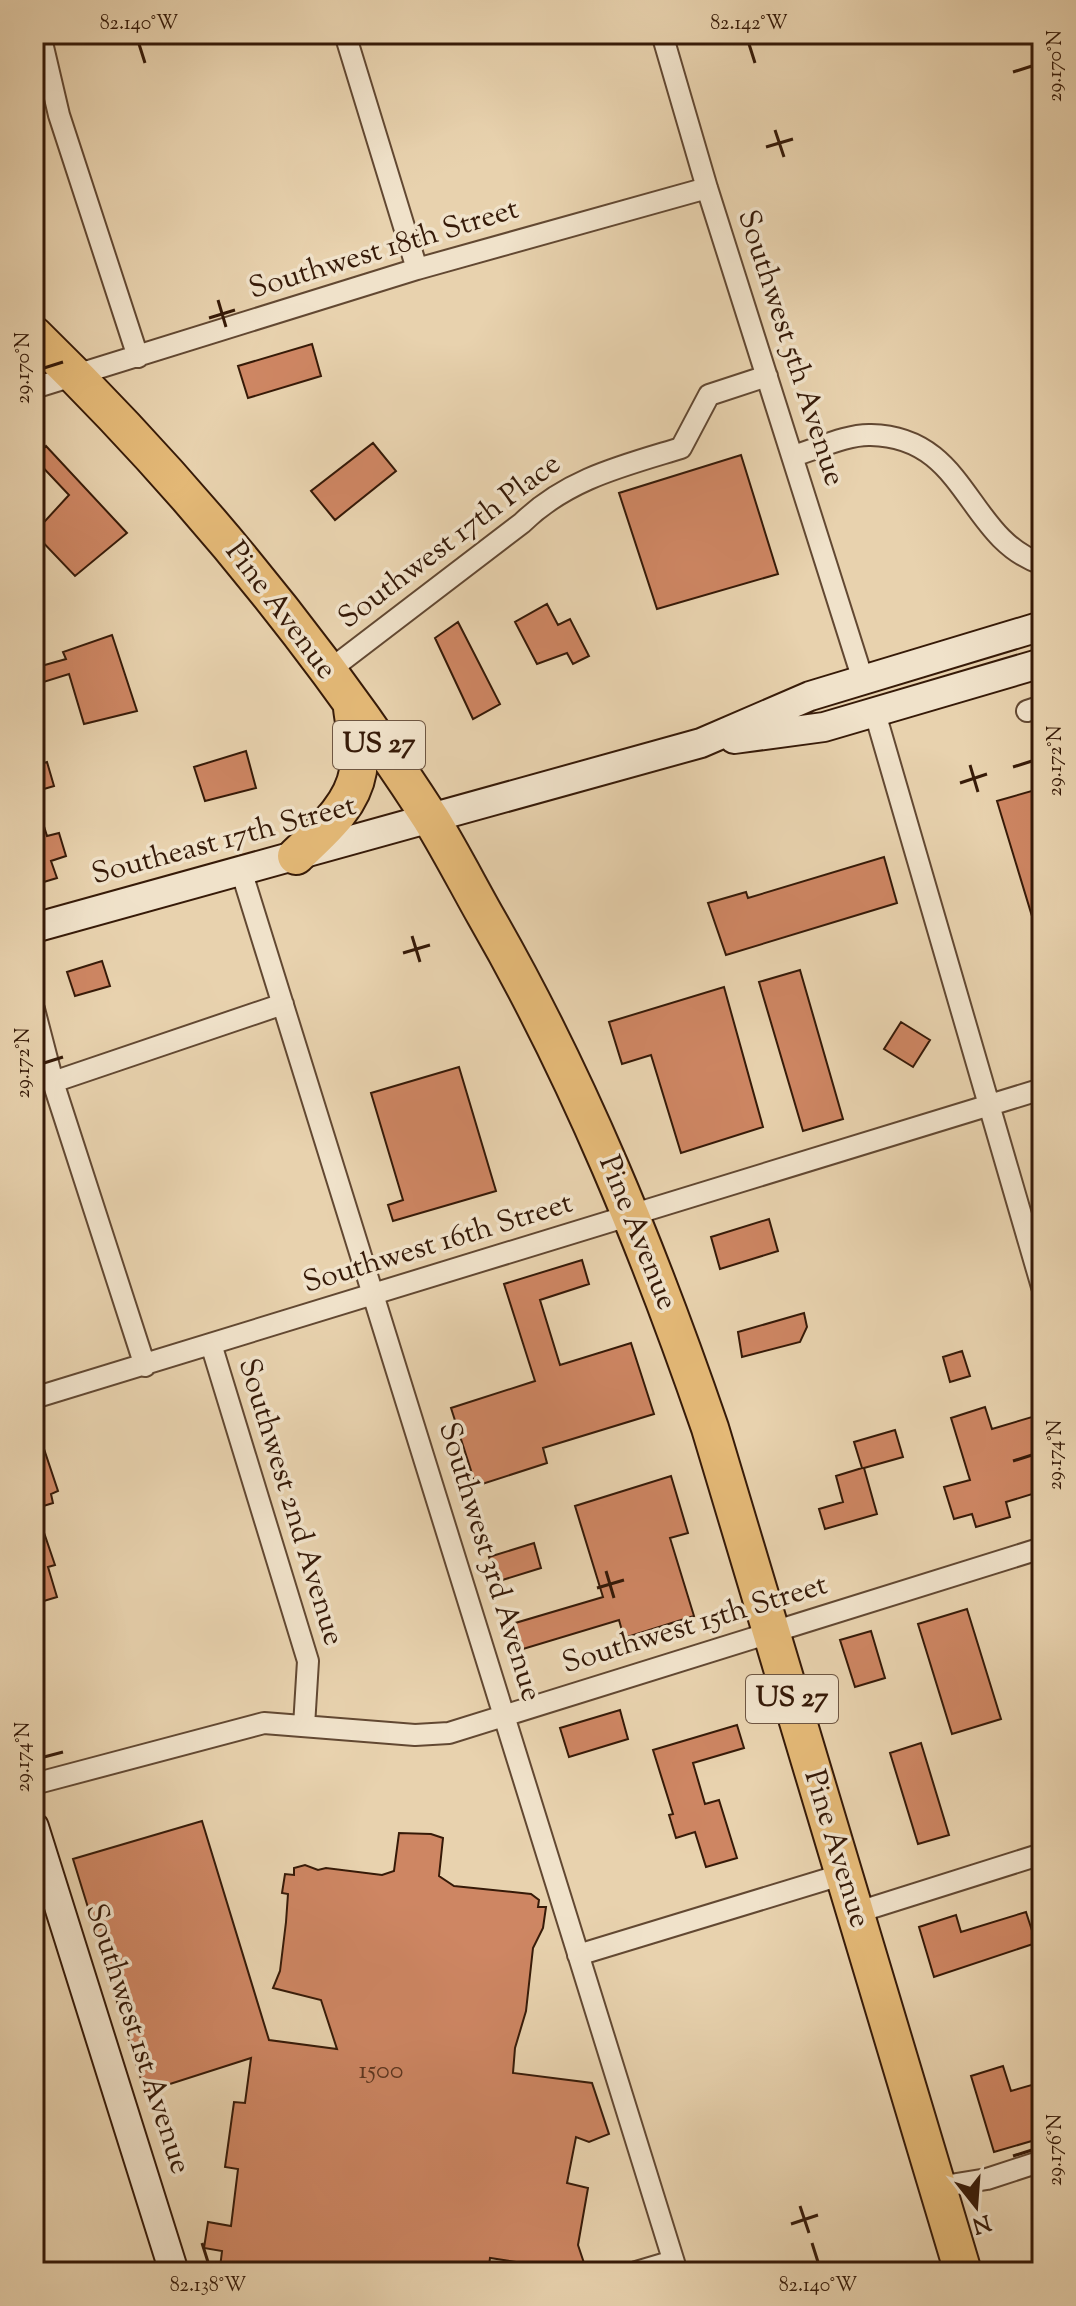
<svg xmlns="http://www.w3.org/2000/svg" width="1076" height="2306" font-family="'Sorts Mill Goudy',serif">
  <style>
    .building { fill: #ce8663; stroke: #361a08; stroke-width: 2 }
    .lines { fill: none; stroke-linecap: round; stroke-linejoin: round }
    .street-casing { stroke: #624832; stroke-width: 24 }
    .secondary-casing { stroke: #361a08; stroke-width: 32 }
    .highway-casing { stroke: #361a08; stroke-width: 40 }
    .street { stroke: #f0e2ca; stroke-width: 20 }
    .secondary { stroke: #f0e2ca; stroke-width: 28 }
    .highway { stroke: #e4b977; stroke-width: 36 }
    .ticks { fill: none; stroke: #361a08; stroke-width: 3 }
    .labels { text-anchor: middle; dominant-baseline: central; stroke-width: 7; stroke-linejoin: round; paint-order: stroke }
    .number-label { font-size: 26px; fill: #5c351f }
    .shield { fill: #f0e2ca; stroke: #6e5642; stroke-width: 2 }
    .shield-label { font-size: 28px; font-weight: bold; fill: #361a08 }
    .street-label { font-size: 30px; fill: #361a08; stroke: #f0e2ca }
    .neatline { fill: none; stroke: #361a08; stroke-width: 3 }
    .ticks-label { font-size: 20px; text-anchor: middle; fill: #361a08 }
  </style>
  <rect width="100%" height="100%" fill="#e8d2ae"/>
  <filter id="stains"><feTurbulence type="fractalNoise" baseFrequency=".0025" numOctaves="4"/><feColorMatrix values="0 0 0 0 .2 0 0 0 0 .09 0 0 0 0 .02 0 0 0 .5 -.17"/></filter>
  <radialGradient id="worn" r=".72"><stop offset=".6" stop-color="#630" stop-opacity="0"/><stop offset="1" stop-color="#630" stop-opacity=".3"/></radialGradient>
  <!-- building -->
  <path class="building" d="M312,344L321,376L248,398L238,366Z
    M373,443L396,471L335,520L311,491Z
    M46,446L127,533L75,576L34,533L69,495L34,458Z
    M741,455L778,574L657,609L619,493Z
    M547,604L558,625L570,619L589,656L573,664L567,653L537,664L515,622Z
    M458,622L500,704L473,719L435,638Z
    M112,635L137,711L84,724L69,674L34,685V668L66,659L63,652Z
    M246,751L256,788L205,801L194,767Z
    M47,762L54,786L34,792V766Z
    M1042,788V935L1038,936L997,801Z
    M34,807H38L47,836L59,833L66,856L51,861L57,878L34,885Z
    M884,857L897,903L726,955L708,903L746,892L748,898Z
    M102,961L110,986L75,996L67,972Z
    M800,970L843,1119L803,1131L759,982Z
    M724,987L763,1127L681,1153L651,1055L622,1064L609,1022Z
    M901,1022L930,1040L913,1067L884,1049Z
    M459,1067L496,1191L393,1221L388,1205L403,1200L371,1093Z
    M769,1219L778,1251L720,1269L711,1237Z
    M582,1260L589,1284L540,1300L560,1365L631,1343L654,1414L543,1448L547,1463L476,1486L451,1408L535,1381L504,1284Z
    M804,1313L807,1327L800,1342L742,1357L738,1332Z
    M962,1351L970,1376L950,1382L943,1357Z
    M985,1407L992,1429L1042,1414V1491L1006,1502L1010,1517L976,1527L972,1514L954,1519L944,1487L970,1480L951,1418Z
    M34,1428H37L58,1491L51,1494L53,1503L34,1509Z
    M895,1430L903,1457L864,1468L877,1514L825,1529L819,1509L843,1502L836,1476L862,1468L854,1442Z
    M671,1476L688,1533L670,1538L694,1616L624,1638L619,1620L513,1652L505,1626L603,1597L575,1506Z
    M34,1512H37L55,1565L48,1567L57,1597L34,1604Z
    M534,1543L541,1568L496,1582L489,1557Z
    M967,1609L1001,1719L952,1734L918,1624Z
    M871,1631L885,1678L855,1687L840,1640Z
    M620,1710L628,1739L569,1757L560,1728Z
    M737,1725L744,1748L693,1763L705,1804L719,1800L737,1858L706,1867L695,1832L676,1838L669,1815L673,1814L653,1750Z
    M921,1743L949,1835L918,1844L890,1753Z
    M202,1821L269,2040L337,2049L321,2000L273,1988L280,1971L286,1922L288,1894L282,1893L285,1874L294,1875V1868L305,1865L318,1870L326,1868L382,1875L394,1871L399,1833L431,1834L443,1838L439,1876L454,1886L531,1894L539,1900L538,1907H546L543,1928L533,1948L526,2011L515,2048L513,2073L592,2083L609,2134L589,2142L576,2137L567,2183L588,2188L578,2245L587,2272H542L543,2266L490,2258L488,2272H233L220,2268L222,2251L204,2248L208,2222L231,2226L238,2169L225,2167L234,2102L245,2103L251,2058L145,2092L73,1859Z
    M1026,1912L1036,1943L934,1977L919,1927L956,1915L961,1932Z
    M1003,2066L1011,2091L1042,2082V2138L994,2152L971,2076Z"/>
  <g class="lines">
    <defs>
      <path id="street" d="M40,34L59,115L138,357
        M345,34L417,269
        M662,34L707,188L863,680
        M34,388L417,269L707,188
        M793,456C817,449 847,434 871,435C968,437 966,539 1042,564
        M327,672L522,523C567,479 622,466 681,448L709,395L767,376
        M1027,711L1042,706
        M875,713L1042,1287
        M241,870L677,2272
        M34,1009L53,1082L145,1366
        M53,1082L283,1004
        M211,1344L308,1661L304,1726
        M34,1398L1042,1089
        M34,1784L264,1723L415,1735L449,1733L1042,1548
        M855,1913L1042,1854
        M578,1955L844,1874
        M938,2187L987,2179L1042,2161
        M636,2272L673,2261"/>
      <path id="secondary" d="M734,739L824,727L1042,663
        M34,928L701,743L810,696L1042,626
        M34,1827L174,2272"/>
      <path id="highway" d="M34,335C183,480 318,644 431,819C450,850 467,883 485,915C579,1078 649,1251 710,1428L963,2272
        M296,856C321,832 352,807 358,771C361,752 354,727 352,708"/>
    </defs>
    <!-- street casing -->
    <use href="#street" class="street-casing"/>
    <!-- secondary casing -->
    <use href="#secondary" class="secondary-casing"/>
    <!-- highway casing -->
    <use href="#highway" class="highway-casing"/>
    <!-- street -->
    <use href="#street" class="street"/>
    <!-- secondary -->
    <use href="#secondary" class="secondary"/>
    <!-- highway -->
    <use href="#highway" class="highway"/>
  </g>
  <!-- ticks -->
  <path class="ticks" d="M139,44L145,63M749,44L755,63M1013,72L1032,66M775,130L784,157M766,147L793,139M218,300L226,327M209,318L235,310M44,368L63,362M970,765L978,792M1013,767L1032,761M960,783L987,774M412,936L420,962M403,953L430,945M44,1063L63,1057M1013,1461L1032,1455M606,1571L614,1598M597,1588L624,1580M44,1757L63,1752M1013,2156L1032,2150M800,2206L809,2233M791,2224L818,2215M202,2243L208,2262M812,2243L818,2262"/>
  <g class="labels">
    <!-- number labels -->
    <g class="number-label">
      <text x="381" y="2071">1500</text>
    </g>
    <!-- shield labels -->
    <g class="shield">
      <rect x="333" y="721" width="92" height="48" rx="6"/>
      <rect x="746" y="1675" width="92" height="48" rx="6"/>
    </g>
    <g class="shield-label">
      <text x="379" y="745">US 27</text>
      <text x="792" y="1699">US 27</text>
    </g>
    <!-- street labels -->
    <g class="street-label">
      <text transform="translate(384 250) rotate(-17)">Southwest 18th Street</text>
      <text transform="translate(790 348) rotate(72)">Southwest 5th Avenue</text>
      <text transform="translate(450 542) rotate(-37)">Southwest 17th Place</text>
      <text transform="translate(280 611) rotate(53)">Pine Avenue</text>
      <text transform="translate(224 841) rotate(-15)">Southeast 17th Street</text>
      <text transform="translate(637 1233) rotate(68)">Pine Avenue</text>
      <text transform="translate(438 1244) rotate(-17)">Southwest 16th Street</text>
      <text transform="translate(290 1502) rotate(73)">Southwest 2nd Avenue</text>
      <text transform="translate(489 1562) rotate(73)">Southwest 3rd Avenue</text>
      <text transform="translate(695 1625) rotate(-17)">Southwest 15th Street</text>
      <text transform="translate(836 1849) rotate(73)">Pine Avenue</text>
      <text transform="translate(137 2039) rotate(72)">Southwest 1st Avenue</text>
    </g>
  </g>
  <!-- margin -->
  <rect width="1076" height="2306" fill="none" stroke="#e8d2ae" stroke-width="88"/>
  <!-- north arrow -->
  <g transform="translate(976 2206) rotate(163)" stroke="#f0e2ca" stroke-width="6" paint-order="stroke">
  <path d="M0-6L14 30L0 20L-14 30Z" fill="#361a08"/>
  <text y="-12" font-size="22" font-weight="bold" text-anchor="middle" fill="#361a08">N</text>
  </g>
  <rect x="44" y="44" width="988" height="2218" class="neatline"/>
  <g class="ticks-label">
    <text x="139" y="29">82.140°W</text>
    <text x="749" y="29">82.142°W</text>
    <text transform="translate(1054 66) rotate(-90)" y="7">29.170°N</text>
    <text transform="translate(22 368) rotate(-90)" y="7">29.170°N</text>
    <text transform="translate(1054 761) rotate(-90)" y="7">29.172°N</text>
    <text transform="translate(22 1063) rotate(-90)" y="7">29.172°N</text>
    <text transform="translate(1054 1455) rotate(-90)" y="7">29.174°N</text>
    <text transform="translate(22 1757) rotate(-90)" y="7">29.174°N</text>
    <text transform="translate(1054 2150) rotate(-90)" y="7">29.176°N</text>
    <text x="208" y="2291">82.138°W</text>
    <text x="818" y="2291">82.140°W</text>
  </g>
  <rect width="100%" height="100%" filter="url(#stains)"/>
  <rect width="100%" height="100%" fill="url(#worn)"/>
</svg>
